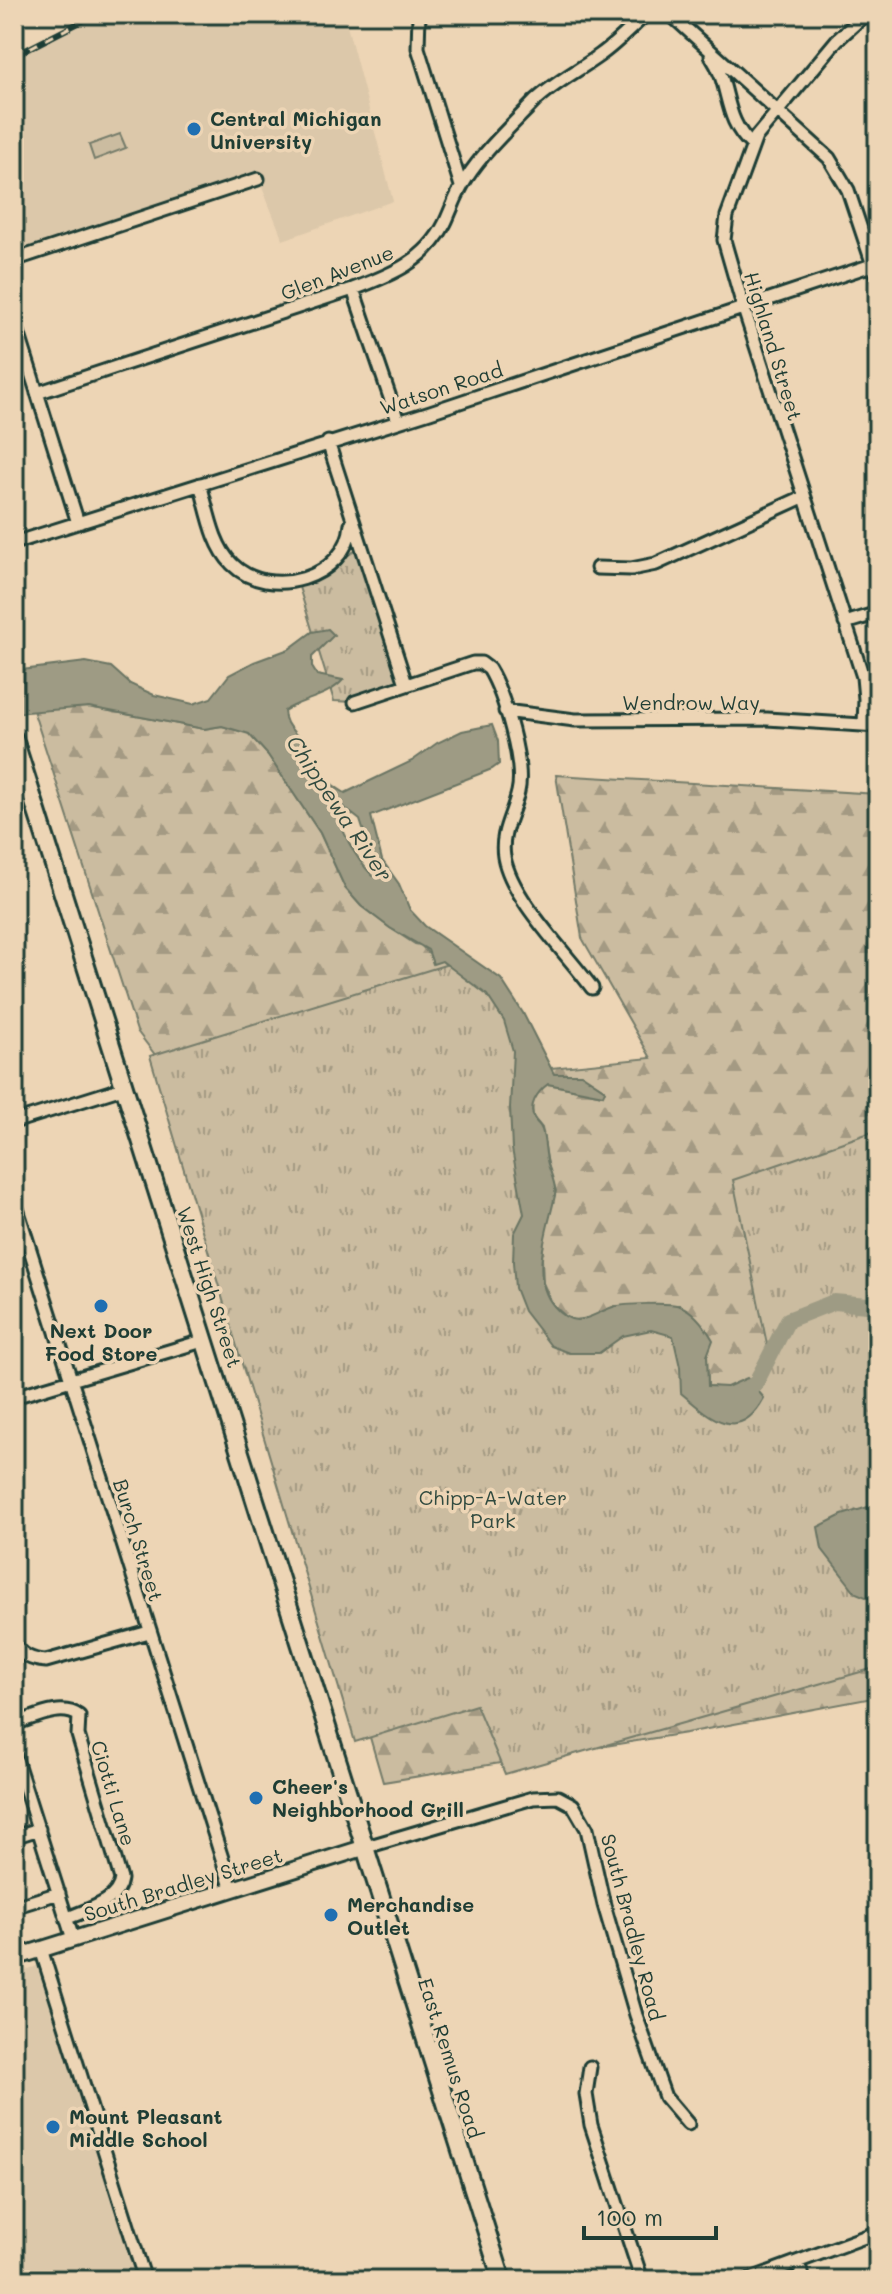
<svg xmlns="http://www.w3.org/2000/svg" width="892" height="2294" font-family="Mali,sans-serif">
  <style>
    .built { fill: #dcc8aa }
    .grass { fill: #cbbca0; stroke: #757c6a; stroke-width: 2 }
    .forest { fill: url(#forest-firs); stroke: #757c6a; stroke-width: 2 }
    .park { fill: url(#park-tufts); stroke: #757c6a; stroke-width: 2 }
    .water { fill: #9e9b84; stroke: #6b7564; stroke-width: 2; fill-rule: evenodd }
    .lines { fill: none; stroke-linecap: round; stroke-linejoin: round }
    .river { stroke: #9e9b84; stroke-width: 16 }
    .minor-casing { stroke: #1f3d34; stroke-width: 17 }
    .tertiary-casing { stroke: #1f3d34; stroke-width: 20 }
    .primary-casing { stroke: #1f3d34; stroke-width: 22 }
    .minor { stroke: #edd5b5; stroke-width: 11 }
    .tertiary { stroke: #edd5b5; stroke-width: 14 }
    .primary { stroke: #edd5b5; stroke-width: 16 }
    .rail-casing { stroke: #1f3d34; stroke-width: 6 }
    .rail { stroke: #edd5b5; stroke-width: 3; stroke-dasharray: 9; stroke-linecap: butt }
    .poi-dot { fill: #1f6fb2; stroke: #edd5b5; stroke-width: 3 }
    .labels { text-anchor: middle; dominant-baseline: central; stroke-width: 7; stroke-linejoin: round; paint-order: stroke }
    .poi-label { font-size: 20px; font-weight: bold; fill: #1f3d34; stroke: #edd5b5; text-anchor: start }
    .street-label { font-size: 20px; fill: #1f3d34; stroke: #edd5b5 }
    .park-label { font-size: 20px; fill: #304a3f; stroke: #edd5b5 }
    .water-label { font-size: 22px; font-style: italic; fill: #324b40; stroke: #edd5b5 }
  </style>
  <defs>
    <pattern id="forest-firs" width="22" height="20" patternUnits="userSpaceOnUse" patternTransform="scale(2)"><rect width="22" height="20" fill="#cbbca0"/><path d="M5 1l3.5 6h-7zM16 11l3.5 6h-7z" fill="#a49a83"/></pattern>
    <pattern id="park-tufts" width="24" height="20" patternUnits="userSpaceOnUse" patternTransform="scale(2)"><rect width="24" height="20" fill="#cbbca0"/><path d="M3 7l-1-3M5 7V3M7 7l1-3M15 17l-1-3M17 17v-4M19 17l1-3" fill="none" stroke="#a49a83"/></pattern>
  </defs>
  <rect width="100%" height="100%" fill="#edd5b5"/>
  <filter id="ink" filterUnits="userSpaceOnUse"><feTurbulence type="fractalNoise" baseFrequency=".0125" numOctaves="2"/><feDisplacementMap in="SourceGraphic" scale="16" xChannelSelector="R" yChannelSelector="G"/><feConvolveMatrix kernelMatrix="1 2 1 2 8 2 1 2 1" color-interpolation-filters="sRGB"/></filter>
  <g filter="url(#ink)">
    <!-- built -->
    <path class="built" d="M96,14H344L393,201L283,240L259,180L14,260V56Z
      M40,1965L140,2280H14V1974Z"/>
    <!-- grass -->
    <path class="grass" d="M120,134L126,148L94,160L89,145Z"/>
    <!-- forest -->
    <path class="forest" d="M89,707L204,729L222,726L248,733L268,755L320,833L345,888L361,906L390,928L415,944L421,945L432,958L442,961L450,968L194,1106L137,1031L33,710Z
      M556,775L878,794V1697L686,1733L383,1782L324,1579L681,1393L727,1388L708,1386L707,1356L680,1305L615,1306L589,1319L570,1320L553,1305L543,1283L542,1259L545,1227L556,1191L548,1165L542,1128L533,1117L532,1103L540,1090L548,1084L603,1095L605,1090L581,1075H554L550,1068L651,1058L582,938Z"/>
    <!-- park -->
    <path class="park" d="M361,547L406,684L355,702L334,701L299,587Z
      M468,958L516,1007L531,1297L573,1328L661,1313L709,1400H731L755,1383L769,1354L733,1180L878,1130V1667L505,1774L476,1705L355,1742L150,1056Z"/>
    <!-- water -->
    <path class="water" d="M328,629L334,635L312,657V667L317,675L343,680C328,697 302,699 284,711C285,726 292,728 299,739C316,766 316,776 345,793L412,761L437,743L462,731L492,725L498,741L499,764L492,769L371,816L382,860L399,884L410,910L425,926L501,979L523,1013L554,1074H581L605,1090L603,1095L548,1084C537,1092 527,1107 535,1120C538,1125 540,1124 542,1130C545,1139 545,1150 547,1160C549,1171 557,1184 555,1195C549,1227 528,1276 554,1306C576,1332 589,1315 613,1307C624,1304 670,1302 680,1306C695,1311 706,1328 713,1340L707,1356L708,1386L727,1387L747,1378L764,1398C739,1445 709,1417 681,1393L680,1367L673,1336L651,1330L623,1336L599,1353H569L551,1346L524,1311L515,1288L513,1262L514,1234L524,1214L512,1149L510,1108L513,1051L504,1021L487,995L442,961L433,964L428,950L390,928L361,906L345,888L320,833L268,755L249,734L222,726L204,729L89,707L14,713V671L86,662L111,667L130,684L154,695L193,704L211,698L229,675L254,662L289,649L312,632ZM333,803L342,806L360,820L378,875L373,876C352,855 342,830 333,803Z
      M868,1507L878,1534V1602L856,1593L822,1549L818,1527L842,1515Z"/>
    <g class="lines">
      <!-- river -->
      <path class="river" d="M738,1396L756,1383L788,1320L834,1302L878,1306"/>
      <defs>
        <path id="minor" d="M419,14L418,48L461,186
          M670,14L829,158L848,190L878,280
          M711,56C732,87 722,118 752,145
          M14,260L258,179
          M353,289L398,421
          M14,319L78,523
          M37,393L353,289C391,275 426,261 445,223C452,208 457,192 466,179C484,151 512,125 535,101C555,82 578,71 600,55C617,43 631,28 646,14
          M328,442L406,684
          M200,484C208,510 212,544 232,564C269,601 347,579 351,524
          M14,543L430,412L878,263
          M597,568L631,569L656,564L803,497
          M845,623L878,613
          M355,702L473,663H481L489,669C504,694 525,764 518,792C513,815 500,832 504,857C512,900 566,952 592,988
          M505,711L575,720L767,719L878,726
          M864,724L865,699L863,677L743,306L724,240L727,216L756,137L837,40L866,14
          M14,1122L126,1087
          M14,1199L232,1890
          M14,1397L206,1340
          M14,1642C21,1656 32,1660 46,1661L149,1632
          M14,1724C34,1718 61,1703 79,1716L78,1735L121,1879C118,1903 87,1909 68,1918
          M14,1753L73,1939
          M14,1837L39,1829
          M363,1848L533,1798L558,1797L573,1805L587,1829L604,1905L636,2015L665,2097L688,2124
          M14,1907L59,1893
          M41,1949L145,2280
          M590,2067L586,2094L591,2125L642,2280
          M798,2262L803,2280
          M748,2280L878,2232"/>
        <path id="tertiary" d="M14,1958L363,1848"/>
        <path id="primary" d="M14,739L502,2280"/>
      </defs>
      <!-- minor casing -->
      <use href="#minor" class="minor-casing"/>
      <!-- tertiary casing -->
      <use href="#tertiary" class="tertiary-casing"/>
      <!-- primary casing -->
      <use href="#primary" class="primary-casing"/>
      <!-- minor -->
      <use href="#minor" class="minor"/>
      <!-- tertiary -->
      <use href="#tertiary" class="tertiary"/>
      <!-- primary -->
      <use href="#primary" class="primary"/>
      <defs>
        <path id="rail" d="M14,56L96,14"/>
      </defs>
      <!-- rail casing -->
      <use href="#rail" class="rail-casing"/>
      <!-- rail -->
      <use href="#rail" class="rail"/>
    </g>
  </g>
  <!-- markers -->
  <g class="poi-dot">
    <circle cx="194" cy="129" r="8"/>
    <circle cx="101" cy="1306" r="8"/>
    <circle cx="256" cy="1798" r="8"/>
    <circle cx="331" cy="1915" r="8"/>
    <circle cx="53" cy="2127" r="8"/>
  </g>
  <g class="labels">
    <!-- poi labels -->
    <g class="poi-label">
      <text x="210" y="118">Central Michigan<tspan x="210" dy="23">University</tspan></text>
      <text x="101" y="1330" text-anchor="middle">Next Door<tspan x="101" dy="23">Food Store</tspan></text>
      <text x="272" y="1786">Cheer's<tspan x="272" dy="23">Neighborhood Grill</tspan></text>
      <text x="347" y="1904">Merchandise<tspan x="347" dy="23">Outlet</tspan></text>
      <text x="69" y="2116">Mount Pleasant<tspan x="69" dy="23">Middle School</tspan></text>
    </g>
    <!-- street labels -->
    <g class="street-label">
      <text transform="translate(337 272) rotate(-21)">Glen Avenue</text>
      <text transform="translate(774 346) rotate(73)">Highland Street</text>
      <text transform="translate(441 388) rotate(-18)">Watson Road</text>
      <text x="691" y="702">Wendrow Way</text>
      <text transform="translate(210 1287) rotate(72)">West High Street</text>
      <text transform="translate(139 1540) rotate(73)">Burch Street</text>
      <text transform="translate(114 1793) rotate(73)">Ciotti Lane</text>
      <text transform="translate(183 1884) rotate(-17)">South Bradley Street</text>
      <text transform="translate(633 1927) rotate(75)">South Bradley Road</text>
      <text transform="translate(451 2058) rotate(72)">East Remus Road</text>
    </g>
    <!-- park labels -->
    <g class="park-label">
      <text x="493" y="1497">Chipp-A-Water<tspan x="493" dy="23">Park</tspan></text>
    </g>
    <!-- water labels -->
    <g class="water-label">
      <text transform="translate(340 808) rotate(56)">Chippewa River</text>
    </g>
  </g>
  <!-- margin -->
  <rect width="892" height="2294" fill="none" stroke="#edd5b5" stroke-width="48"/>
  <rect x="24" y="24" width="844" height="2246" fill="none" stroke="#1f3d34" stroke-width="3" filter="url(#ink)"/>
  <!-- scale -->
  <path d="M584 2226v12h132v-12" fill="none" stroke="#1f3d34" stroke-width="4"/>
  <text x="596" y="2226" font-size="24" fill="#1f3d34" stroke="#edd5b5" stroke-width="6" paint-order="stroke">100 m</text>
</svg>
